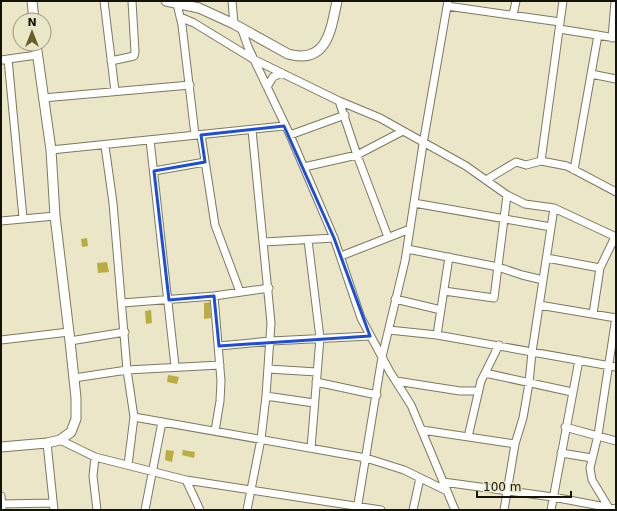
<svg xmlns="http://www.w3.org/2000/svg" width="617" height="511" font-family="'DejaVu Sans',sans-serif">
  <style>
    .building { fill: #b9ac41 }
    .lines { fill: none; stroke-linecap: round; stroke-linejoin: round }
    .minor-casing { stroke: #7d795d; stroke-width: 9 }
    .tertiary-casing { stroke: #7d795d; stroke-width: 11 }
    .minor { stroke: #fff; stroke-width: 7 }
    .tertiary { stroke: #fff; stroke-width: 9 }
    .marked { fill: none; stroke: #1d4ed8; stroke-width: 3; stroke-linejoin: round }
  </style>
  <rect width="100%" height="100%" fill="#eae6c7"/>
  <!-- building -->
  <path class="building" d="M87,238L88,246L82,247L81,239Z
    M107,262L109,272L98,273L97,263Z
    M210,302L211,318L204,319V303Z
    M151,310L152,323L146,324L145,311Z
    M168,375L179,377L177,384L167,382Z
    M166,450L174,451L172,462L165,460Z
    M183,450L195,452L194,458L182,455Z"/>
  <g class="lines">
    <defs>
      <path id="minor" d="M104,1L115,91
        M232,1L234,24
        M177,4L182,25L195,135
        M447,6L560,22
        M513,15L516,1
        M180,17L194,23L253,59L339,101L357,155L388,237
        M559,29L616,38
        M242,30L248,47L290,135L334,238L361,318L390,372L411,405L455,510
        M612,38L615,1
        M8,59L23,218
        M1,60L37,55
        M111,61L134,56L135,52L132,1
        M591,74L616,79
        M267,87L273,77L282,73
        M43,98L190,85
        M339,101L380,118L466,166L507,195L525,204L554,208L616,237
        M201,135L215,225L240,292
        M290,135L345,115
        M150,140L175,366
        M105,146L113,203L127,370L134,417L128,465
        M51,150L284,126
        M541,161L563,1
        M304,167L357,155L403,131
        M574,170L598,35
        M154,171L205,162
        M486,180L516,162L526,165L541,161L567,166L616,192
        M414,203L551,227
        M1,221L55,216
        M308,240L320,338L311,448
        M264,242L334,238
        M407,249L498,267L522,275L543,280
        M341,256L410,229
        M547,258L600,268
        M444,291L494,298L507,195
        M214,296L221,381L220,401L215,431
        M395,299L441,310
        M122,303L214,296L269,288
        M539,305L616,318
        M593,314L600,268L615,237
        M389,330L437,335L616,367
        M437,335L449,257
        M1,340L69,332
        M70,341L125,332
        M219,346L271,341L370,336
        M268,369L317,372
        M485,373L572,392
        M74,378L127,370L220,365
        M396,381L460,391H478
        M316,382L377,395
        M266,396L314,403
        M134,417L366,458L404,470L447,491
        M565,427L616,441
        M422,430L515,444
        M468,437L481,381L499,345
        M60,440L95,457L186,480L381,510
        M47,443L54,510
        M561,453L592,458
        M95,457L93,476L97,510
        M186,480L200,510
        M443,482L553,497L616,509
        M1,496L2,510
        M1,504L53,503
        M609,508L592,480L590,468L598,435L616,317
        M145,510L162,422
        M247,510L261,439L266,396L271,323L252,130
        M357,510L382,357L405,261L423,144L448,1
        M413,510L420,478
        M504,510L515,444L523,418L529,383L532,352L554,208
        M551,510L579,360"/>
      <path id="tertiary" d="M32,1L34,20
        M166,1L199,8L234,24L288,54C327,65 331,30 337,1
        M1,447L47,443L60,440L71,432L76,419V398L70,341L55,216L51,150L36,44"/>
    </defs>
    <!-- minor casing -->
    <use href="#minor" class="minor-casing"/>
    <!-- tertiary casing -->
    <use href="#tertiary" class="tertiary-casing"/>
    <!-- minor -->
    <use href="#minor" class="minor"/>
    <!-- tertiary -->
    <use href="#tertiary" class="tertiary"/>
  </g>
  <!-- marked area -->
  <path class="marked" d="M284,126L334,238L370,336L219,346L214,296L169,300L154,171L205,162L201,135Z"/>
  <!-- border -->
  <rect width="617" height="511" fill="none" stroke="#141308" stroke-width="4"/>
  <!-- north arrow -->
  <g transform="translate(32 32)"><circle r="19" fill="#eae6c7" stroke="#94927b"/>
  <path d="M0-3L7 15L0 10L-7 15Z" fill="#655e2b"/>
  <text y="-6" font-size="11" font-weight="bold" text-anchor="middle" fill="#141308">N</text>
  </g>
  <!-- scale -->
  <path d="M477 491v6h94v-6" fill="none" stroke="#141308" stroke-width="2"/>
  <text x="483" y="491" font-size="12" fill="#141308" stroke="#eae6c7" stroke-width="3" paint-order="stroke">100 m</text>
</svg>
